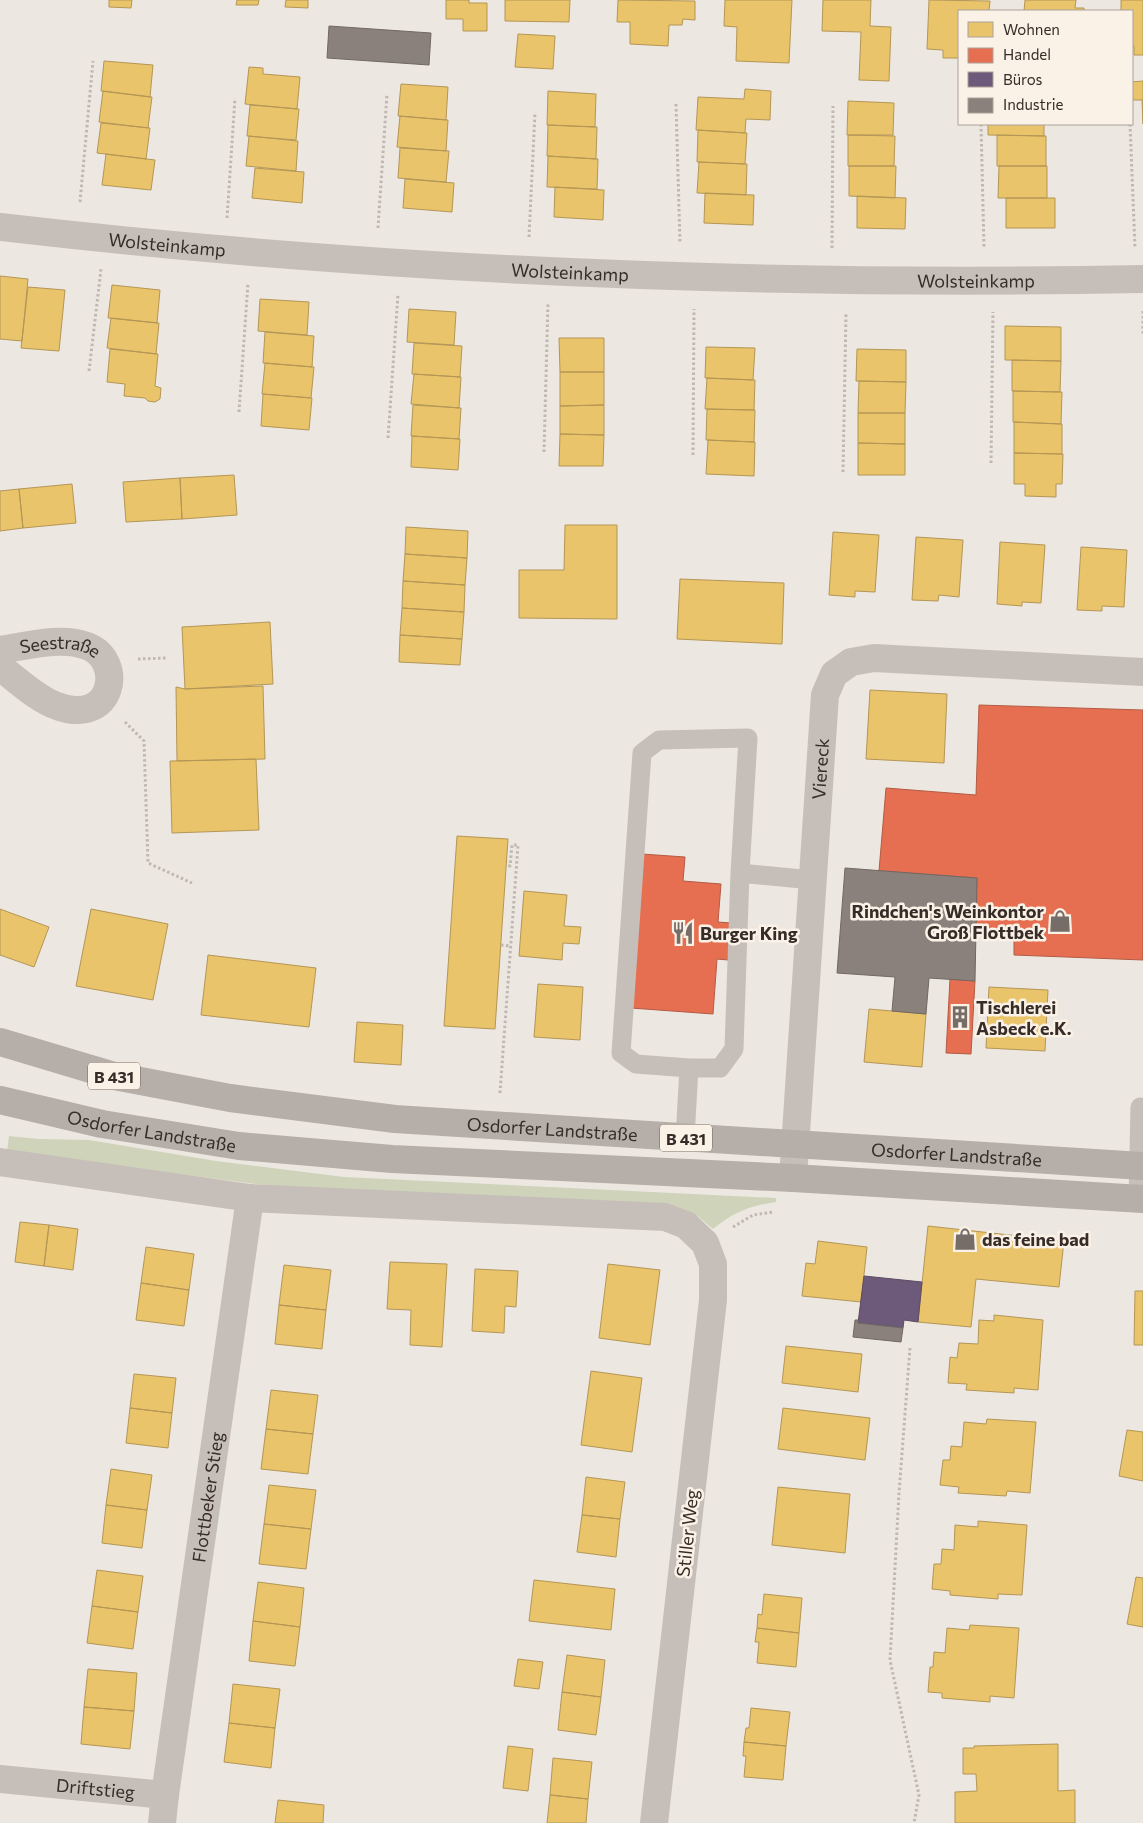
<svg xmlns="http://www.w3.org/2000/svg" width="1143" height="1823" font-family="Commissioner,sans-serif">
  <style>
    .green { fill: #cfd3ba }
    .homes { fill: #e9c46a; stroke: #b49656 }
    .shops { fill: #e76f51; stroke: #b25b44 }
    .offices { fill: #6d597a; stroke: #5d4c61 }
    .industry { fill: #8a817c; stroke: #716862 }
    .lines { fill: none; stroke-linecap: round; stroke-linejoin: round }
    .path { stroke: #bfb7b1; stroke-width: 3; stroke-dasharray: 2.5 2.5; stroke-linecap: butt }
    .lane { stroke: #c6bfb9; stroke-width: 19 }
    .street { stroke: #c6bfb9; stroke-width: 28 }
    .primary { stroke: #b5aea9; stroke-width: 28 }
    .labels { text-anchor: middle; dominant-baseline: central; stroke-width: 5; stroke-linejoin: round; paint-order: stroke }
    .shield { fill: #faf1e7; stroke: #726761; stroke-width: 1 }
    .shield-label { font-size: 16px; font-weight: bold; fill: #372c27 }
    .street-label { font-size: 18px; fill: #372c27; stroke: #faf1e7 }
    .poi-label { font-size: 18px; font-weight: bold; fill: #372c27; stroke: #faf1e7; text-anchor: start }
  </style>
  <rect width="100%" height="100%" fill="#ede7e1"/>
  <!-- green -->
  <path class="green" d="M9,1136L39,1139L89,1140L216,1161L344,1177L776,1198V1202C749,1206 734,1212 713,1229L699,1217L677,1208L295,1189L7,1152Z"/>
  <!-- homes -->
  <path class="homes" d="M109,0H132L131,8L109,7Z
    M237,0H259L258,5H236Z
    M286,0H308V8L285,7Z
    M446,0H469V3H487V31H463V19H446Z
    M505,0H570L569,22L505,21Z
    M618,0L695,1V20L683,19L682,25H669L668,46L630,44V22H617Z
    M725,0H792L789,63L736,61L737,27L724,26Z
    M823,0H871L870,26L891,27L889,81L859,80L861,32L822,31Z
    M929,0L990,1L989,11H959V58H943V50L927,49Z
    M1025,0H1076L1075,8H1084V11H1024Z
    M1121,0H1143V55H1134V46L1132,45V11H1121Z
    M518,34L555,36L553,69L515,67Z
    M104,61L153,65L150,97L101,91Z
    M249,67L263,68V74L300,77L297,109L245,104Z
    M1143,81V124L1142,100H1132V82Z
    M401,84L448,87L446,120L398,116Z
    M745,89L771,91L770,120L746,119L745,133L696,130L698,97L744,99Z
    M103,91L152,97L148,128L99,122Z
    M548,91L596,94L595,127L547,125Z
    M848,101L894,103L893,135H847Z
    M250,105L299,109L296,140L247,136Z
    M400,116L448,120L446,151L397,147Z
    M101,123L150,128L146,159L97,153Z
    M988,124H1044V136L988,135Z
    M548,125L597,127L596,159L547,156Z
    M698,130L747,133L745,164L697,162Z
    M848,135L895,136L894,166H848Z
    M997,135L1046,136V166H997Z
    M249,136L298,141L296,171L246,166Z
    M400,148L449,151L446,182L398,178Z
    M106,154L155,160L151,190L102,185Z
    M548,156L598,159L597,189L547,187Z
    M699,162L747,164L746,195L697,193Z
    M849,166H896L895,198L849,196Z
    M999,166H1047V198H998Z
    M255,168L304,172L302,203L252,198Z
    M405,179L454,183L452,212L403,208Z
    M555,187L604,190L603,220L554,217Z
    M705,193L754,195L753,225L704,223Z
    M857,196L906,198L905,229L857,228Z
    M1006,198H1055V228H1006Z
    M0,276L28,279L22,341L0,339Z
    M112,285L160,290L157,323L108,318Z
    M28,287L65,290L59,351L21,348Z
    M260,299L309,302L307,335L258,331Z
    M409,309L456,312L454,345L407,342Z
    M111,318L159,323L156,354L107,348Z
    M1005,326L1061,327V361L1005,360Z
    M265,332L314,336L312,367L263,363Z
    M559,338H604V372H560Z
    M414,343L462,346L460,377L412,374Z
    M706,347L755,348L753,380L705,378Z
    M110,349L158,354L155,386L161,388L160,399L155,402L148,401L145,398L124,396L125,384L107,382Z
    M857,349L906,350V382L856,381Z
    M1012,360L1061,361L1060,392L1012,391Z
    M265,363L314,367L311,398L262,394Z
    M560,372H604V405L560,406Z
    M414,374L461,377L459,408L411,404Z
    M707,378L755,380L754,410L705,409Z
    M859,381L906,382L905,413H858Z
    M1013,391L1062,392L1061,424L1013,422Z
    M263,394L312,398L309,430L261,426Z
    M413,405L461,408L459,439L411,436Z
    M604,405V435L560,434V406Z
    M707,409L755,410L754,442L706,440Z
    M858,413H905V444L858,443Z
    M1014,422L1062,424V454L1014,453Z
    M560,434L604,435L603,466H559Z
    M412,436L460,439L458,470L411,467Z
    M708,440L755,442L754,476L706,474Z
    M858,443L905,444V475H858Z
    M1014,453L1063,454L1062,484H1056V497L1025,496V484H1014Z
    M234,475L237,515L182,519L180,478Z
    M180,478L182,519L126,522L123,482Z
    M72,484L76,523L23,528L19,489Z
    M19,489L23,528L0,531V491Z
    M565,525H617V619L519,618V570H564Z
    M406,527L468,531L467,558L405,554Z
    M833,532L879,535L875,592L855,591V597L829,595Z
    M916,537L963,540L959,597L939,595L938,601L912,600Z
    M1000,542L1045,545L1041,603L1022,602V606L997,604Z
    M1081,547L1127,550L1124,607L1102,606V611L1077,610Z
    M405,554L467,558L465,585L403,581Z
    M680,579L784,583L782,644L677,639Z
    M403,581L465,585L464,612L402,608Z
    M402,608L464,612L462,639L400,635Z
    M270,622L273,684L185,689L182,627Z
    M400,635L462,639L460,665L399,662Z
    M263,686L265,759L177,761L176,687L185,689Z
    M870,690L947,694L944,763L866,759Z
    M256,759L259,830L172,833L170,761Z
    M457,836L508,839L495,1029L444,1026Z
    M524,891L567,895L564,926L581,927L579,944L563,943L562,960L519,956Z
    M0,909L49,927L34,967L0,955Z
    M91,909L168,924L153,1000L76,986Z
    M208,955L316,968L309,1027L201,1015Z
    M538,984L583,987L580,1040L534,1037Z
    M989,987L1048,990L1045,1051L986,1048Z
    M869,1009L926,1014L922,1067L864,1062Z
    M357,1022L403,1025L401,1065L354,1062Z
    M20,1222L49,1225L44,1266L15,1262Z
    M49,1225L78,1229L73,1270L44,1266Z
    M928,1226L1064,1241L1059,1287L976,1279L971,1327L918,1322Z
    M818,1241L867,1247L861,1302L802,1296L806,1263L815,1264Z
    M146,1247L194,1254L189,1290L141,1283Z
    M390,1262L447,1264L442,1347L410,1345L411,1310L387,1309Z
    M608,1264L660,1270L650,1345L599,1338Z
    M284,1265L331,1270L326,1310L279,1305Z
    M475,1269L518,1271L516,1307L505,1306L504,1333L472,1331Z
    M141,1283L189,1290L184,1326L136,1320Z
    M1135,1291H1143V1345H1134Z
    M279,1305L326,1310L322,1349L275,1344Z
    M994,1315L1043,1320L1038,1390L1014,1388V1393L966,1390L967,1384L948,1383L950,1357L957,1358L959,1343L978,1344L979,1320L994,1321Z
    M786,1346L862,1354L858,1392L782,1383Z
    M591,1371L642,1378L632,1452L581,1445Z
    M134,1374L176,1378L172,1413L130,1408Z
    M271,1390L318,1395L313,1434L266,1429Z
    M130,1408L172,1413L168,1448L126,1443Z
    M783,1408L870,1418L865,1460L778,1449Z
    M987,1419L1036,1422L1030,1493L1007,1491L1006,1496L958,1493L959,1487L940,1485L943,1460H950L951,1446L962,1447L964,1422L986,1424Z
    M266,1429L313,1434L308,1474L261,1469Z
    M1127,1430L1143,1432V1481L1119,1476Z
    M111,1469L152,1475L147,1510L106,1505Z
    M586,1477L625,1482L620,1519L582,1515Z
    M269,1485L316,1490L311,1529L264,1524Z
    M778,1487L850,1494L845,1553L772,1545Z
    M106,1505L147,1510L142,1548L102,1543Z
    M582,1515L620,1519L616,1557L577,1552Z
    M978,1521L1027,1525L1022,1595L998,1594V1599L950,1595V1591L932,1589L934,1564H941L942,1549L954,1550L955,1525L978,1527Z
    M264,1524L311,1529L306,1569L259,1564Z
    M97,1570L143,1576L138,1612L92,1606Z
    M1136,1577L1143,1578V1627L1127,1624Z
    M534,1580L615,1589L611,1630L529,1621Z
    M258,1582L304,1588L300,1627L253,1621Z
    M764,1594L802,1598L799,1633L757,1628L758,1614L762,1615Z
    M92,1606L138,1612L133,1649L87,1643Z
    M253,1621L300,1627L295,1666L249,1661Z
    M970,1625L1019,1628L1014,1698L990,1696V1702L942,1698V1693L928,1692L930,1667H933L934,1652L945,1653L947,1628L969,1630Z
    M757,1628L799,1633L796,1667L757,1663L759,1642H755Z
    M567,1655L605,1660L601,1697L562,1692Z
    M518,1659L543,1662L539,1689L514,1686Z
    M88,1669L137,1673L134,1711L84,1707Z
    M233,1684L280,1689L275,1728L229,1723Z
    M562,1692L601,1697L596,1735L558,1730Z
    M84,1707L134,1711L130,1749L81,1744Z
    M751,1708L790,1712L786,1746L744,1742L746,1728H749Z
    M229,1723L275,1728L271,1768L224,1762Z
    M744,1742L786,1746L783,1780L744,1777L746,1756H743Z
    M1058,1744V1791L1075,1790V1823H955V1792L977,1791L976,1774H963V1748H974V1746Z
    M508,1746L533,1749L528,1791L503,1788Z
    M553,1758L592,1762L588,1799L550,1795Z
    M550,1795L588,1799L586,1823H547Z
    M278,1800L324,1805L323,1823H275Z"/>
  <!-- shops -->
  <path class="shops" d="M979,705L1143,710V960L1014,955V930L975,928L977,878L879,871L886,788L976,795Z
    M642,854L685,857L683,881L721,884L718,922L731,923L728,960L717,959L713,1014L631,1008Z
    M950,979L975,981L971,1054L946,1053Z"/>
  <!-- offices -->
  <path class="offices" d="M864,1276L922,1282L918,1322L904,1320L903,1328L858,1323Z"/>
  <!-- industry -->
  <path class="industry" d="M329,26L431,33L429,65L327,58Z
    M845,868L977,878L975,981L929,978L926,1014L892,1011L895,977L837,973Z
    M855,1320H858V1323L903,1328L901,1342L853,1337Z"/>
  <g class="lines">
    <!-- path -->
    <path class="path" d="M676,104L680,243
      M981,124L984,248
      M1130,124L1135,248
      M80,202L93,61
      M227,218L235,98
      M378,228L387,94
      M529,237L535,112
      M832,248L833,106
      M1143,311V336
      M89,371L101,269
      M239,412L248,283
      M388,438L398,294
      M544,452L548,303
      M693,455L694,309
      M991,463L993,312
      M843,472L846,313
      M138,659L166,658
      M125,722L144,741L148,863L192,883
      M501,945L510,946
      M500,1093L518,845H512L510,866L507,865
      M733,1227L753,1215L773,1212
      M910,1348L899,1493L890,1660L919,1795L914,1823"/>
    <!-- lane -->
    <path class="lane" d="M748,738L740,873L734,1049L720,1068H689L636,1064L621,1053L642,753L659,740Z
      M740,873L812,880
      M685,1138L689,1068
      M1138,1199L1140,1107"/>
    <!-- street -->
    <g class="street">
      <path id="s1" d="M0,227C379,271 762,286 1143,279"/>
      <path id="s2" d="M0,650C27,646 61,636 87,646C125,660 114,727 57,706C38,700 16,679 0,667"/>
      <path d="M0,1162L250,1198L665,1217L686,1225L705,1243L713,1264V1300L654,1823"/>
      <path id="s3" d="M793,1178L825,695L834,674L851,662L874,658L1143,672"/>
      <path id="s4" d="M0,1779L165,1795L162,1823"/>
      <path id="s5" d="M165,1795L250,1198"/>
    </g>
    <!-- primary -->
    <g class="primary">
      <path id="s6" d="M0,1042L114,1076L230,1098L395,1119L1143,1166"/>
      <path id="s7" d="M0,1100L102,1124L239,1146L392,1159L793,1178L1143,1199"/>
    </g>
  </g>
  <!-- icons -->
  <defs>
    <symbol id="shop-bare" viewBox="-9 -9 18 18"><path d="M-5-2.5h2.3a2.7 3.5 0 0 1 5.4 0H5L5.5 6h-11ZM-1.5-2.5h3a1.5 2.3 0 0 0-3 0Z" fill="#776d68" stroke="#faf1e7" stroke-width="2.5" paint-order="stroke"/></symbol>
    <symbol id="restaurant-bare" viewBox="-9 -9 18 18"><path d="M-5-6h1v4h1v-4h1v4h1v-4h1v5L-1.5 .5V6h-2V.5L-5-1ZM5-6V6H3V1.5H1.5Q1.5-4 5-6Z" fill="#776d68" stroke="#faf1e7" stroke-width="2.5" paint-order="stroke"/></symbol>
    <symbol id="building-bare" viewBox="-9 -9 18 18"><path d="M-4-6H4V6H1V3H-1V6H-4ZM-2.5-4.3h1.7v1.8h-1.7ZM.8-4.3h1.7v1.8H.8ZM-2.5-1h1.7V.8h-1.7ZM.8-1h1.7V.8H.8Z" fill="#776d68" stroke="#faf1e7" stroke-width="2.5" paint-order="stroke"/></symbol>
  </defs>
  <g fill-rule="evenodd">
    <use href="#shop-bare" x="1044" y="905" width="32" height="32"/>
    <use href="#restaurant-bare" x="667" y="917" width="32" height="32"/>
    <use href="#building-bare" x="944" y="1001" width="32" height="32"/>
    <use href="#shop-bare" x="949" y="1223" width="32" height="32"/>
  </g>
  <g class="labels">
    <!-- shield labels -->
    <g class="shield">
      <rect x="88" y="1062.5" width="52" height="27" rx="4"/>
      <rect x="660" y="1124.5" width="52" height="27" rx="4"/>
    </g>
    <g class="shield-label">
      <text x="114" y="1076">B 431</text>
      <text x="686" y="1138">B 431</text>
    </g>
    <!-- street labels -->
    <g class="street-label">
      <text stroke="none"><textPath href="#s1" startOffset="168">Wolsteinkamp</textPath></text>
      <text stroke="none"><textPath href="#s1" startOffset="572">Wolsteinkamp</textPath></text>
      <text stroke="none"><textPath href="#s1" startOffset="978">Wolsteinkamp</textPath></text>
      <text stroke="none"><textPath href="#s2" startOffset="61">Seestraße</textPath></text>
      <text stroke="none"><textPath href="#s3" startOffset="410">Viereck</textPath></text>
      <text stroke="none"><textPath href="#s6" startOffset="561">Osdorfer Landstraße</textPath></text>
      <text stroke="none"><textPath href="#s7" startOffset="155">Osdorfer Landstraße</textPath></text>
      <text stroke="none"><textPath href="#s6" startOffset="966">Osdorfer Landstraße</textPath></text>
      <text stroke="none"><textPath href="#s5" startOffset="301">Flottbeker Stieg</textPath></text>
      <text transform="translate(687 1533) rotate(-84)">Stiller Weg</text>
      <text stroke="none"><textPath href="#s4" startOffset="96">Driftstieg</textPath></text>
    </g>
    <!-- poi labels -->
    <g class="poi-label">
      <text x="1044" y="911" text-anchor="end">Rindchen's Weinkontor<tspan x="1044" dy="21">Groß Flottbek</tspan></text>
      <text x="700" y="933">Burger King</text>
      <text x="976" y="1007">Tischlerei<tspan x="976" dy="21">Asbeck e.K.</tspan></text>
      <text x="982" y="1239">das feine bad</text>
    </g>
  </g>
  <!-- legend -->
  <rect x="958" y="10" width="175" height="115" fill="#faf1e7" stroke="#aca29a"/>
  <rect x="968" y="22" width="25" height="15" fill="#e9c46a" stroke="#aca29a"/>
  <text x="1003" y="35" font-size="15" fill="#372c27">Wohnen</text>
  <rect x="968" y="48" width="25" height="15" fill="#e76f51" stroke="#aca29a"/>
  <text x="1003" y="60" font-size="15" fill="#372c27">Handel</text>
  <rect x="968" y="72" width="25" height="15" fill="#6d597a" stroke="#aca29a"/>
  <text x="1003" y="85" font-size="15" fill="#372c27">Büros</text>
  <rect x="968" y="98" width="25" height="15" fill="#8a817c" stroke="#aca29a"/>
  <text x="1003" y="110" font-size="15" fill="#372c27">Industrie</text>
</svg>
